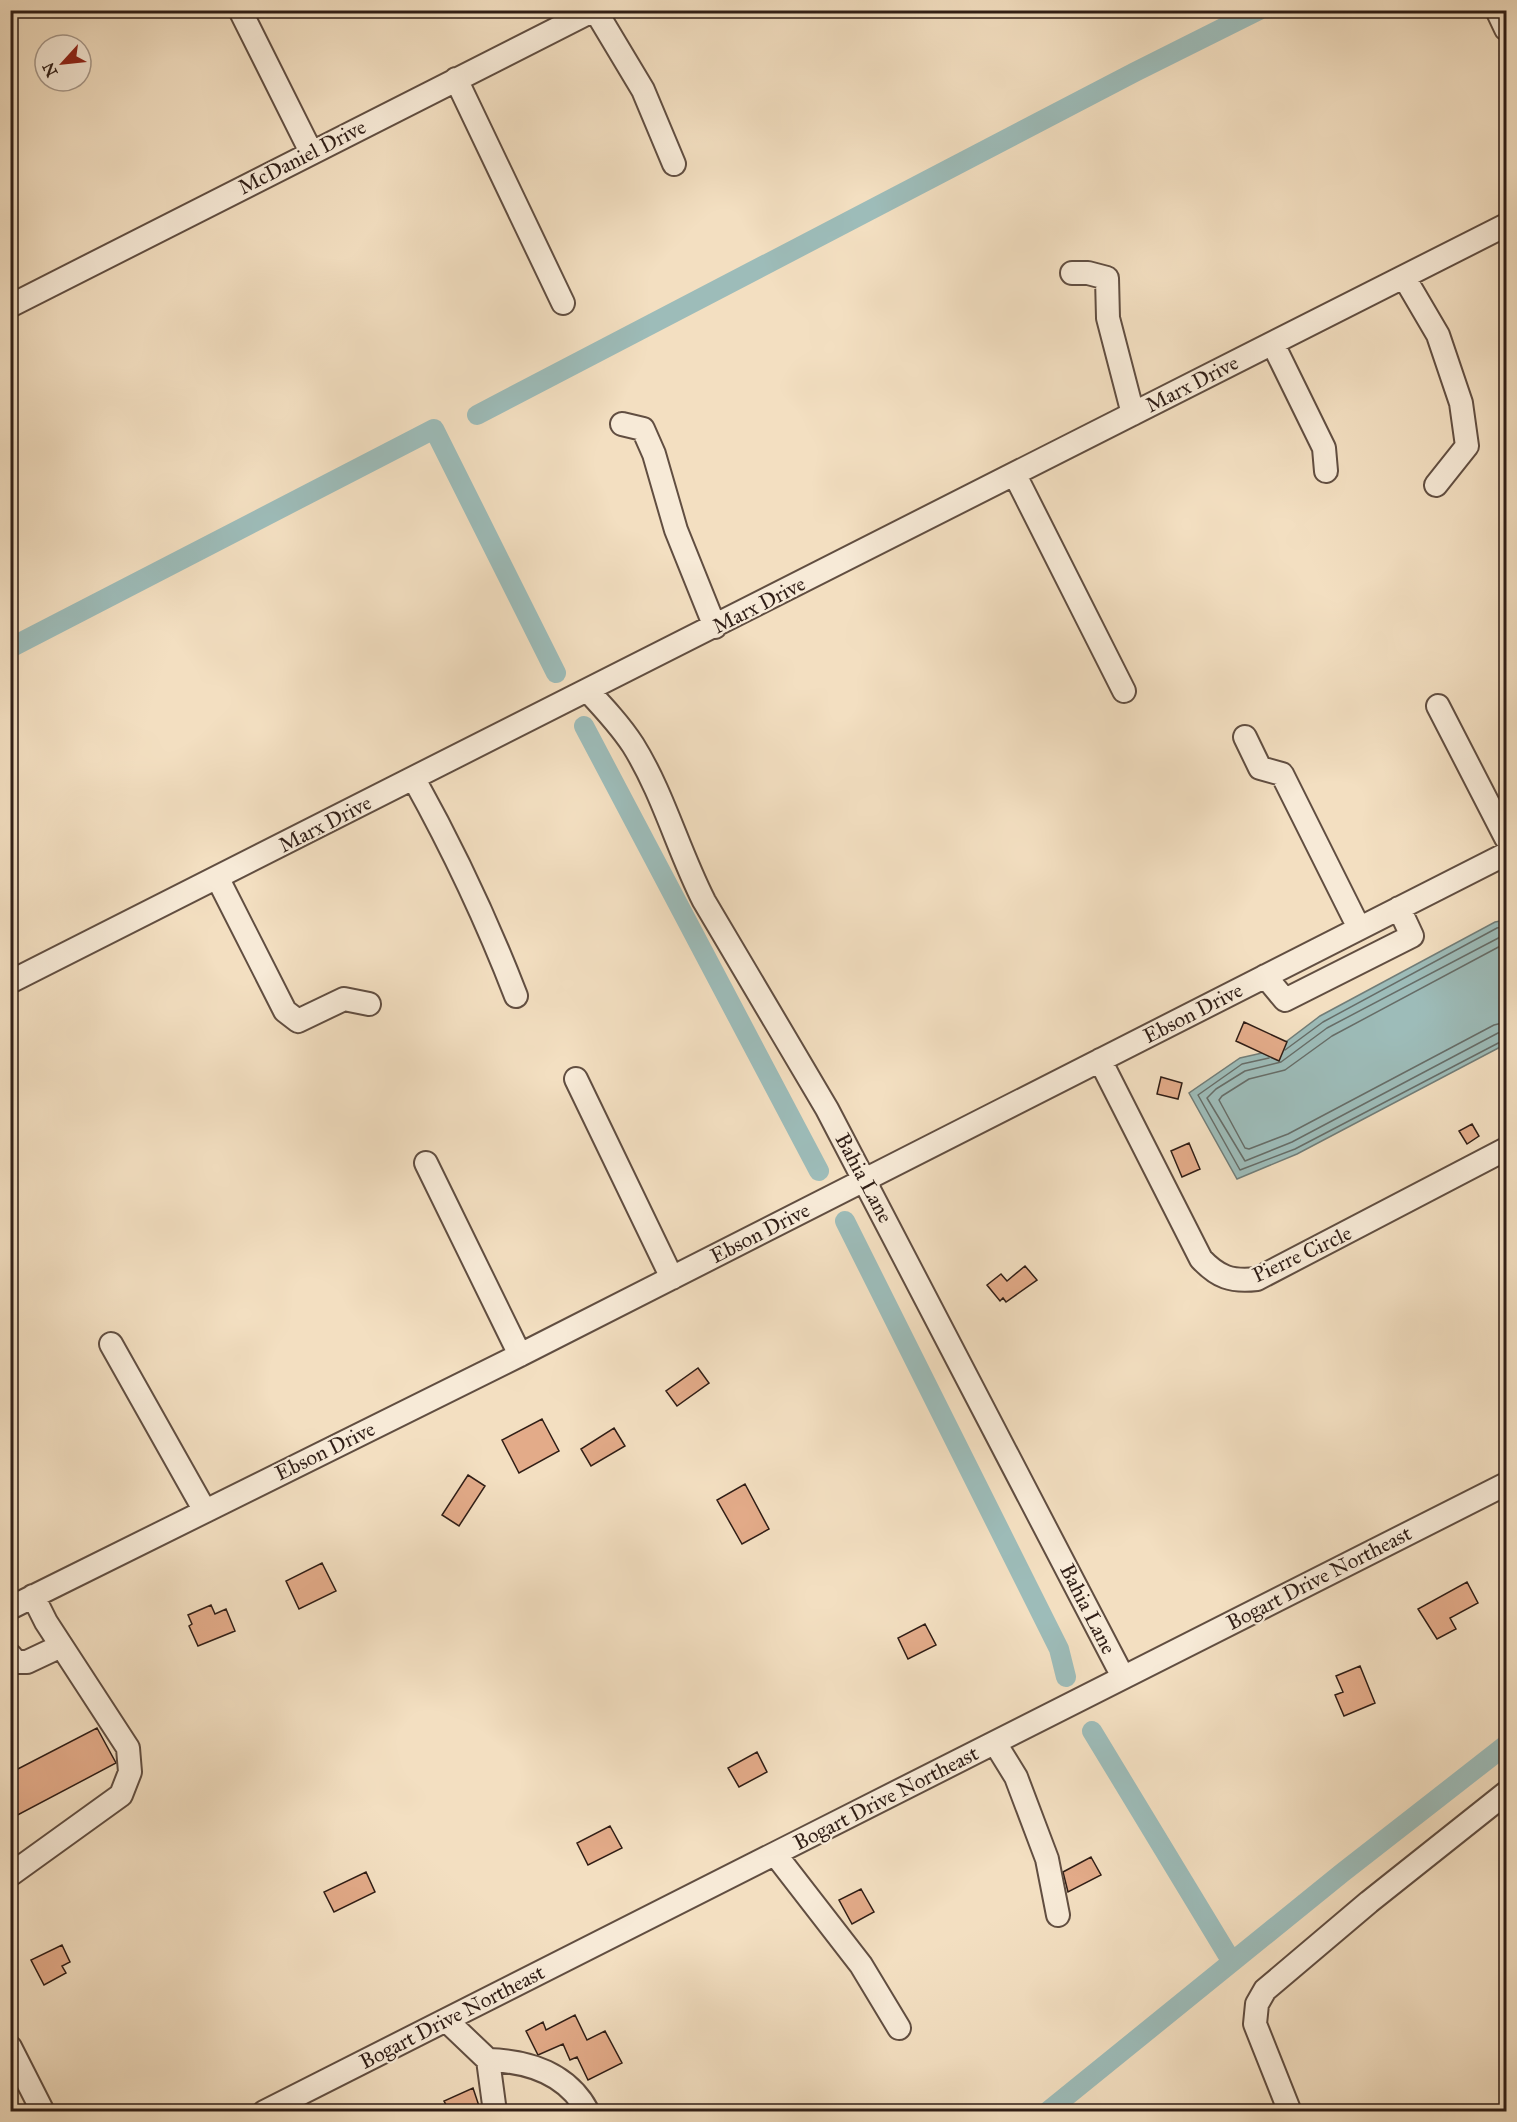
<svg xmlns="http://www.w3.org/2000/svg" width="1517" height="2122" font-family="'IM FELL Great Primer',serif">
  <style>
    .water { fill: #9dbcb9; stroke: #717d78; stroke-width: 1.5 }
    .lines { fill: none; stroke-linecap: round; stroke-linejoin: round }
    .shore { stroke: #666d68; stroke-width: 1.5 }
    .canal { stroke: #9dbcb9; stroke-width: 20 }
    .building { fill: #e3ab89; stroke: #301e16; stroke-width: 1.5 }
    .minor-casing { stroke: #614e41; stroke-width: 26 }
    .minor { stroke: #f7ead7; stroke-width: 22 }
    .labels { text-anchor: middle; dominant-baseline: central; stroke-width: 4.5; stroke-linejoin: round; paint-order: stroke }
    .street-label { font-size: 21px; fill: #301e16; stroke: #f7ead7 }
  </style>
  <rect width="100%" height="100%" fill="#f3dfc1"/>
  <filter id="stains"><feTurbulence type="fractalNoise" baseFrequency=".00333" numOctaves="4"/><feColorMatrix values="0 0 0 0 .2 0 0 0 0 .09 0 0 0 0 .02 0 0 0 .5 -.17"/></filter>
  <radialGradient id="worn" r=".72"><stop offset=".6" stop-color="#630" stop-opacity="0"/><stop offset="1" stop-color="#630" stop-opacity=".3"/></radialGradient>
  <!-- water -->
  <path class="water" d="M1506,920V1044L1297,1154L1237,1179L1189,1093L1240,1058L1275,1050L1320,1016L1495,922Z"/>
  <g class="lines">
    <!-- shore -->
    <path class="shore" d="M1506,934L1327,1028L1281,1062L1245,1071L1216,1089L1207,1098L1245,1161L1292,1142L1498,1033L1506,1031
      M1506,943L1332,1036L1285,1070L1249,1079L1222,1096L1219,1100L1245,1148L1249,1149L1288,1134L1494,1025L1506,1022
      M1285,1050L1323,1022L1497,928L1506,926
      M1269,1058L1242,1064L1198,1095L1240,1170L1295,1149L1506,1039"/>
    <!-- canal -->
    <path class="canal" d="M477,415L1135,72L1259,10
      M10,648L434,429L556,673
      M584,726L819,1171
      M845,1221L1059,1649L1066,1677
      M1092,1731L1232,1962
      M1047,2112L1342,1873L1506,1745"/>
  </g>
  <!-- building -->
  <path class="building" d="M1244,1022L1287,1042L1279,1061L1236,1041Z
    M1161,1077L1182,1083L1178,1099L1157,1094Z
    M1472,1124L1479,1136L1467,1144L1459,1131Z
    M1189,1143L1200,1169L1182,1177L1171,1151Z
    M1025,1266L1037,1280L1006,1302L1003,1298L1000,1301L987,1285L1001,1274L1007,1281Z
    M698,1368L709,1383L677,1406L666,1391Z
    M542,1419L559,1451L519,1473L502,1440Z
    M614,1428L625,1446L591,1466L581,1449Z
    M468,1475L485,1486L459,1526L442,1515Z
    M745,1484L769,1529L742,1544L717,1500Z
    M322,1563L336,1591L299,1609L286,1581Z
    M1467,1582L1478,1603L1450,1618L1456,1629L1437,1639L1418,1609Z
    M211,1605L215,1614L226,1609L235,1631L198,1646L189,1626L192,1624L188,1615Z
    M925,1624L936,1645L908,1659L898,1638Z
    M1360,1666L1375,1703L1344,1716L1335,1695L1343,1692L1336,1676Z
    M97,1728L116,1763L10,1819V1773Z
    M757,1752L767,1772L739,1787L728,1768Z
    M610,1826L622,1848L588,1865L577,1843Z
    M1091,1857L1101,1875L1068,1892L1063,1872Z
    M366,1872L375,1892L334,1912L324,1892Z
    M861,1889L874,1912L852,1924L839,1900Z
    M62,1945L70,1962L62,1966L66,1973L44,1985L31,1960Z
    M575,2015L587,2040L605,2031L622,2063L588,2080L577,2057L570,2060L563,2044L538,2055L526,2031L543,2022L546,2030Z
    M473,2088L481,2112H450L444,2101Z"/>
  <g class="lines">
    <defs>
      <path id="minor" d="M240,10L311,152
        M595,10L643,90L674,164
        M1497,10L1506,29
        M456,79L563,303
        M1072,273H1088L1107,278L1108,318L1133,414
        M1404,277L1438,335L1461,403L1467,446L1436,485
        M10,306L594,10
        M1273,344L1324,448L1326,471
        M622,424L643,429L654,454L676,530L715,627
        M1015,475L1124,691
        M588,691C604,708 620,725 633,745C663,793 678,850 704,901L827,1109L1123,1677
        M1438,706L1506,838
        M1245,737L1260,768L1282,774L1359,928
        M414,779C453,849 487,921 516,996
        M218,879L285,1011L298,1021L344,999L369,1004
        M1265,976L1285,1000L1412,936L1399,908
        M10,982L1506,225
        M1100,1060L1201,1259C1218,1277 1231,1282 1257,1279L1506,1149
        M576,1079L672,1278
        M426,1163L520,1355
        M111,1344L205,1511
        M10,1608L520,1355L1506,854
        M10,1655L16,1662H27L61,1646
        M995,1743L1016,1777L1047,1859L1058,1915
        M775,1854L861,1965L899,2028
        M10,1875L121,1795L130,1772L128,1748L46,1622L33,1596
        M446,2020L488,2060L495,2112
        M10,2047L43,2112
        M488,2060C529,2061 568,2074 588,2112
        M264,2112L1506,1484
        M1290,2112L1255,2024L1257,2004L1265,1990L1369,1902L1506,1793"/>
    </defs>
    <!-- minor casing -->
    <use href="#minor" class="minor-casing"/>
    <!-- minor -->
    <use href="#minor" class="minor"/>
  </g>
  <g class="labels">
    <!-- street labels -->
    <g class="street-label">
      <text transform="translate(302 157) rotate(-27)">McDaniel Drive</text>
      <text transform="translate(1192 384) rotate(-27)">Marx Drive</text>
      <text transform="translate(759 605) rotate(-27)">Marx Drive</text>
      <text transform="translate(325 824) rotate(-27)">Marx Drive</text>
      <text transform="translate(1193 1013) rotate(-27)">Ebson Drive</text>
      <text transform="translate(864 1178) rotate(62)">Bahia Lane</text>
      <text transform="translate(760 1233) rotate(-27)">Ebson Drive</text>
      <text transform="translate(1302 1254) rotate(-25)">Pierre Circle</text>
      <text transform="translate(325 1451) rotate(-26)">Ebson Drive</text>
      <text transform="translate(1319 1578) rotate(-27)">Bogart Drive Northeast</text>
      <text transform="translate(1088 1609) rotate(63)">Bahia Lane</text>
      <text transform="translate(886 1798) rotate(-27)">Bogart Drive Northeast</text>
      <text transform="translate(452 2017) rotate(-27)">Bogart Drive Northeast</text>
    </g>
  </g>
  <!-- margin -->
  <rect width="1517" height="2122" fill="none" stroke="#f3dfc1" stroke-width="36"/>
  <rect x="12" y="12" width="1493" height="2098" fill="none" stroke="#301e16" stroke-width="3"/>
  <rect x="18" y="18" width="1481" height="2086" fill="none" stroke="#301e16" stroke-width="1.5"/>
  <!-- north arrow -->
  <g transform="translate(63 63) rotate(243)"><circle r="28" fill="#f7ead7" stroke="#a7988a" stroke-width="1.5"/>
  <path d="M0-4.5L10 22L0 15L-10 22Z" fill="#8f2418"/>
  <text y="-9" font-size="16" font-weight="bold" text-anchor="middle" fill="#301e16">N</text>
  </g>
  <rect width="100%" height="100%" filter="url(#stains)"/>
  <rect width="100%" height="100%" fill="url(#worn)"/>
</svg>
